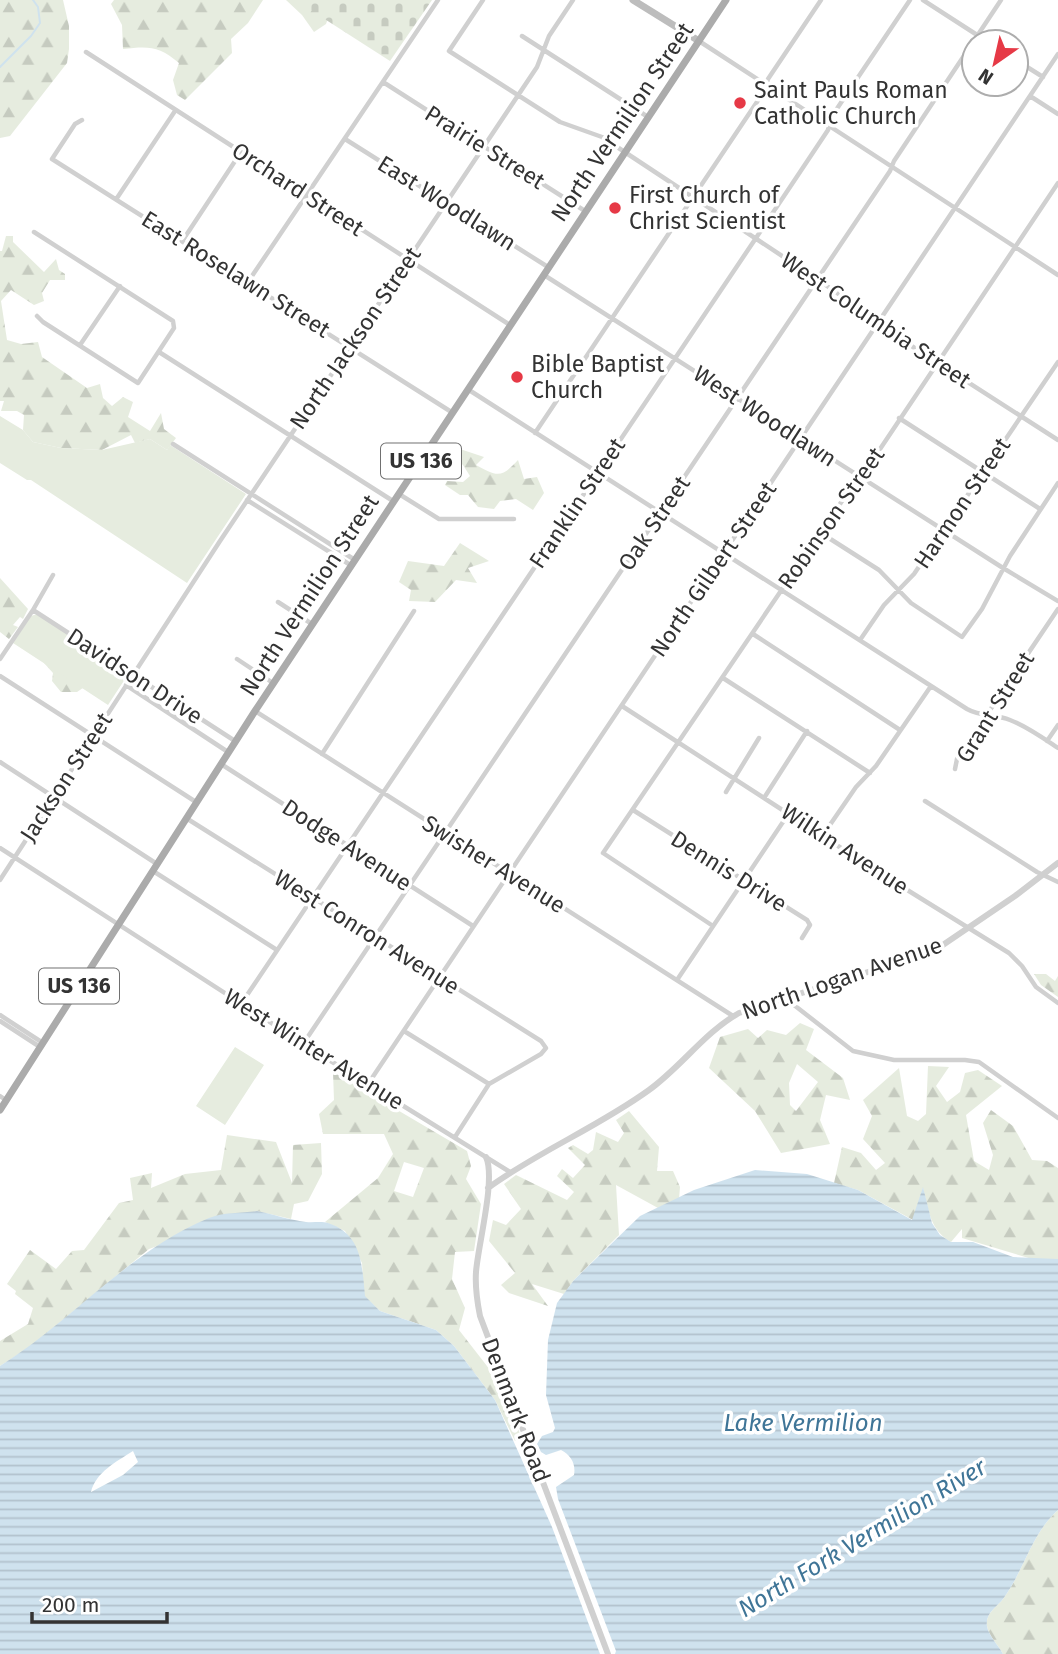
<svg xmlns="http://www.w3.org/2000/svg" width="1058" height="1654" font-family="'Fira Sans',sans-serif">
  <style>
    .forest { fill: url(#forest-firs); fill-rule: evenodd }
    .cemetery { fill: url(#cemetery-stones) }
    .park { fill: #e6ecdf }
    .water { fill: url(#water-rules); fill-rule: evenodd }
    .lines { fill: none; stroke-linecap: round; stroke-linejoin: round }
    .stream { stroke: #cfe2ee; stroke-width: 2 }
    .minor { stroke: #d0d0d0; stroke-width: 4.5 }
    .tertiary { stroke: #d0d0d0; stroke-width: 6 }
    .secondary { stroke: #bdbdbd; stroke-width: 7 }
    .primary { stroke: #ababab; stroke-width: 7 }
    .poi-dot { fill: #e63946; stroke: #fff; stroke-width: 2.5 }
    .labels { text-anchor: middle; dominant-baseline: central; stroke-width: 7; stroke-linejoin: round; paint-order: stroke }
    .shield { fill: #fff; stroke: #707070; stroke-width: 2 }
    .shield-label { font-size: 21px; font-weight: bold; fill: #333 }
    .poi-label { font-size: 23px; fill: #333; stroke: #fff; text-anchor: start }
    .street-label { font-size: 23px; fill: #333; stroke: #fff }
    .water-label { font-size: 24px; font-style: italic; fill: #3f7597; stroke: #fff }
  </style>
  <defs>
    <pattern id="forest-firs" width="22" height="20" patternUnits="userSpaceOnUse" patternTransform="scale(1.75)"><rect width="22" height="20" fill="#e6ecdf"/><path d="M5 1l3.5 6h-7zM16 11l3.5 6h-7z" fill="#c6cbc0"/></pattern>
    <pattern id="cemetery-stones" width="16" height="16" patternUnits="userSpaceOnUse" patternTransform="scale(1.75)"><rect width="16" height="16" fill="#e6ecdf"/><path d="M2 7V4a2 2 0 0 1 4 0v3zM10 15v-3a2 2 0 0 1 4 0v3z" fill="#c6cbc0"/></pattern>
    <pattern id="water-rules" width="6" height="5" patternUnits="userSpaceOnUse" patternTransform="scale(1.75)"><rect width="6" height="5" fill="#cfe2ee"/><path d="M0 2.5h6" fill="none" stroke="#b2c2cd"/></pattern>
  </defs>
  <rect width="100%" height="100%" fill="#fff"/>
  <!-- forest -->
  <path class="forest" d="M0,0H63L69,26V49L67,63L10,136L0,138Z
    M114,0H263L248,23L231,39L232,53L185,100L177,95L173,80L179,63C159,46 149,46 123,49L122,25L111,4Z
    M286,0H328L333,4L326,24L314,32L302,15Z
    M6,236H13V242L44,272L56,259L59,270L65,274V280H50L42,293L44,301L34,305L11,290L1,301L7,340L21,344L38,342L42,357L87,388L100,384L103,398L112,406L123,397L133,402L128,417L150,431L161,413L164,429L176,438L167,450L150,439L135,443L131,435L102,450L61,448L33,442L23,430L24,415L17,411H1L4,401H0V251H2Z
    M457,448L484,457L476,465C498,477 501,478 518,460L524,479L537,477L544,493L533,510L516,499L500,501L494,509L478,507L468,495H460L445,485L447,481L463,482L470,476L463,465L450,455Z
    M460,543L489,561L468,568L477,583L456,580L435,602L409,601L411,590L399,582L408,561L444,566Z
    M0,578L28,609L23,619L20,617L13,625L18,627L9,639L0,632Z
    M47,658L99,677L77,692H61L52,681L53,673L44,663Z
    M1034,974H1046L1055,981L1058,976V997L1041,985Z
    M800,1023L814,1029L806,1050L843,1078L850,1100L826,1095L820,1120L830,1144L781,1153L755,1111L709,1068L720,1037L748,1029L758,1038L767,1030L786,1035ZM797,1064L818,1082L796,1111L790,1105L789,1083Z
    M928,1066L949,1067L936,1086L947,1102L960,1092L965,1073L978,1070L1002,1086L966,1115L974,1161L989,1170L993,1155L983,1123L991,1110L1013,1126L1032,1160L1047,1161L1058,1168V1259H1032L962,1238V1229L951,1242C930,1230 929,1211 923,1188L913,1220L858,1190L834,1183L842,1147L861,1153L876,1170L885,1163L863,1139L872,1116L863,1100L899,1068L907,1116L918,1121L926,1114Z
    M333,1072L467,1151L471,1166L466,1179L481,1204L474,1251L455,1252L452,1279L465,1308L459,1330L501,1384L522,1439L515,1441L495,1400L454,1346L436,1330L380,1311L364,1296L362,1263L345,1231L325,1222L378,1178L393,1154L384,1134H323L319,1114L334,1100ZM404,1162L424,1168L413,1197L394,1191Z
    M629,1111L659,1147L657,1171H673L680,1187L679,1199L658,1208L616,1185L619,1235L574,1280L564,1294L532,1284L548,1306L509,1293L501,1285L515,1273L489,1241L493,1220L506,1225L521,1209L504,1184L516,1175L567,1200L574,1192L557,1176L562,1169L573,1178L585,1165L568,1148L573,1145L588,1154L593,1150L596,1132L618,1142L624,1133L616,1120Z
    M227,1135L276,1142L292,1183L293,1145L321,1143L322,1174L308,1201L294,1204L291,1219L257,1211L149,1249L30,1347L0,1366V1341L28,1324L33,1308L15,1294L16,1291L7,1284L30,1250L56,1269L72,1251L84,1250L119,1203L133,1200L130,1178L152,1173L151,1188L185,1174L221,1170Z
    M1058,1510V1654H1003C999,1646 988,1635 987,1626C985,1613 997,1607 1003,1599C1024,1571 1031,1534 1058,1510Z"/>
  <!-- cemetery -->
  <path class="cemetery" d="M295,0H432L390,61Z"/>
  <!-- park -->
  <path class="park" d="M0,416L23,430L33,442L61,448L102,450L150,439L167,450L170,445L246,494L187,583L31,480H27L0,463Z
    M37,614L125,672L127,676L108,705L13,643L31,616Z
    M235,1047L264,1065L225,1125L196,1106Z"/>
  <!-- water -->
  <path class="water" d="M755,1170L807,1174L858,1190L912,1220L923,1187L932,1223L940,1235L951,1242H973L1013,1257L1058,1259V1510C1031,1534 1024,1571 1003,1599C997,1607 985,1613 987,1626C988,1635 999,1646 1003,1654H615L616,1651L558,1499L556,1487L574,1475C576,1464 571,1455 561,1450L546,1455L541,1452L537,1444L542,1436L553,1432L555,1428L546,1395L548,1340L557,1303L574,1280L640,1216L694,1190Z
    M257,1211C273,1214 289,1220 306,1222C313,1223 321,1221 328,1223C362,1234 362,1265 365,1296L380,1311L436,1330L454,1346L495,1400L552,1527L600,1654H0V1366C72,1321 129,1251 209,1218C223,1212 242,1213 257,1211ZM133,1451L138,1462L123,1475L91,1492C96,1472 116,1462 133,1451Z"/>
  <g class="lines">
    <!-- stream -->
    <path class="stream" d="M0,67L31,36L40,23L38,7L33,0"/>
    <!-- minor -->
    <path class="minor" d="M483,0L449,51L560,122L602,137L817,279L874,319L882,327L1058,440
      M923,0L988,42
      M522,36L648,117
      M699,41L1058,275
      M86,52L510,325
      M1016,60L1043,77
      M383,82L585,211
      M1030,96L1058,114
      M82,120L75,124L52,159L453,413
      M345,139L548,267
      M117,198L175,111
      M34,232L173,321L174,328L138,383L43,322L37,316
      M183,240L241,152
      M544,275L1003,568L1058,601
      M248,282L438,0
      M80,345L120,286
      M159,352L393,501
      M469,390L967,709C981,717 995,714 1010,720C1026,726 1043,738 1058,748
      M899,418L1040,509
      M535,433L765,90L768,79L821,0
      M173,444L355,560
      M399,494L439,519H514
      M247,500L352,566
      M821,533L879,570L911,603L962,637L982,609L1010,556L1058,483
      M278,602L312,624
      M33,610L235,741
      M753,634L900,730
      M860,640L884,605L914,574L1058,362
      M0,659L33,610L53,575
      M237,659L273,683
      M0,676L196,802
      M723,678L870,773
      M126,685L228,752
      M622,706L875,870L1009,953L1022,966L1036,987L1058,1003
      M255,711L733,1016
      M1047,741L1058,725
      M322,754L414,611
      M0,762L157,864
      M221,764L473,926
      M955,769L957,759L1058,609
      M726,792L759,738
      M764,798L807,731
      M925,801L1037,872L1058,882
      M633,810L807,920L810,925L802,938
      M186,818L541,1041L546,1048L541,1054L489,1084L455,1137
      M823,835L856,787L876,766L931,686
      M0,848L321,1055L510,1172
      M153,871L277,950
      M0,880L220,541L537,67L549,36L573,0
      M713,926L603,853L859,476L864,473L1058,183
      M677,980L789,813
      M785,998L853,1051L894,1060H965L979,1062L1058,1118
      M241,1004L756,238L828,130L830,119L910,0
      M0,1015L43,1043
      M0,1021L40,1047
      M404,1031L489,1084
      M303,1044L890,171L894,161L1001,0
      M368,1084L1058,54
      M0,1096L6,1100"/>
    <!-- tertiary -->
    <path class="tertiary" d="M486,1157C496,1179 478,1245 476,1272C475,1287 477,1301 480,1316L608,1654
      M488,1188C539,1151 598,1127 649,1090C681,1067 705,1032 739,1013L934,951L1015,896L1058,863"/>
    <!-- secondary -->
    <path class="secondary" d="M633,0L699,41"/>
    <!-- primary -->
    <path class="primary" d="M0,1110L255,711L726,0"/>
  </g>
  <!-- markers -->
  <g class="poi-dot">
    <circle cx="740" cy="103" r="7"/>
    <circle cx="615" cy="208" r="7"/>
    <circle cx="517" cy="377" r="7"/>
  </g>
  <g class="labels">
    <!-- shield labels -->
    <g class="shield">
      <rect x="381" y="443.5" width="80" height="35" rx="5"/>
      <rect x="39" y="968.5" width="80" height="35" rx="5"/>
    </g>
    <g class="shield-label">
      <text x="421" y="461">US 136</text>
      <text x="79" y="986">US 136</text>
    </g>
    <!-- poi labels -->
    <g class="poi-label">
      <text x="754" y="90">Saint Pauls Roman<tspan x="754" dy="26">Catholic Church</tspan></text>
      <text x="629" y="195">First Church of<tspan x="629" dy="26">Christ Scientist</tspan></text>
      <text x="531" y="364">Bible Baptist<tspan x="531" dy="26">Church</tspan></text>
    </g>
    <!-- street labels -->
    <g class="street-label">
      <text transform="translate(622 122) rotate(-56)">North Vermilion Street</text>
      <text transform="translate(485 147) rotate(32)">Prairie Street</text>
      <text transform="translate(298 189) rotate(33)">Orchard Street</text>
      <text transform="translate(447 203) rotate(32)">East Woodlawn</text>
      <text transform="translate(236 274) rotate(32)">East Roselawn Street</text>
      <text transform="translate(876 320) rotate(34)">West Columbia Street</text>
      <text transform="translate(355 338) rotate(-56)">North Jackson Street</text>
      <text transform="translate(765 416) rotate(33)">West Woodlawn</text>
      <text transform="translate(577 503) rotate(-56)">Franklin Street</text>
      <text transform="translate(962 503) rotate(-56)">Harmon Street</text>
      <text transform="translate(831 518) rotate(-55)">Robinson Street</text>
      <text transform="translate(654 523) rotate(-56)">Oak Street</text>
      <text transform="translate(713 569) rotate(-56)">North Gilbert Street</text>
      <text transform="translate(309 595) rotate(-57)">North Vermilion Street</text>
      <text transform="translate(135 676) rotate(33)">Davidson Drive</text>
      <text transform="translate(995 707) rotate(-58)">Grant Street</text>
      <text transform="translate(66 777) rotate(-57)">Jackson Street</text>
      <text transform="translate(347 845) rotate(33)">Dodge Avenue</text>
      <text transform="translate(845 849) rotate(33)">Wilkin Avenue</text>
      <text transform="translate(494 864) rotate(32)">Swisher Avenue</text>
      <text transform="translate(729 871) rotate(32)">Dennis Drive</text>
      <text transform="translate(367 932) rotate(32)">West Conron Avenue</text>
      <text transform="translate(842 978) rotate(-19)">North Logan Avenue</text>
      <text transform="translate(314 1049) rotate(32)">West Winter Avenue</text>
      <text transform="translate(516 1410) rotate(69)">Denmark Road</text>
    </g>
    <!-- water labels -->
    <g class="water-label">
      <text x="803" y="1423">Lake Vermilion</text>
      <text transform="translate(862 1538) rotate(-31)">North Fork Vermilion River</text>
    </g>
  </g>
  <!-- north arrow -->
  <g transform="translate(995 63) rotate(214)"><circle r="33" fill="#ffffff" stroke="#adadad" stroke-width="2"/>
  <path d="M0-5L12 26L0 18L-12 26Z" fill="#e63946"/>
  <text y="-10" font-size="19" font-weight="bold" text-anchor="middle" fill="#333333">N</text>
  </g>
  <!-- scale -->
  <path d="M32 1612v10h135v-10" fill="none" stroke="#333333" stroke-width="3.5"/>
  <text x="42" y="1612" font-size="21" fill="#333333" stroke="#ffffff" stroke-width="5" paint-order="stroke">200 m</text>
</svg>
